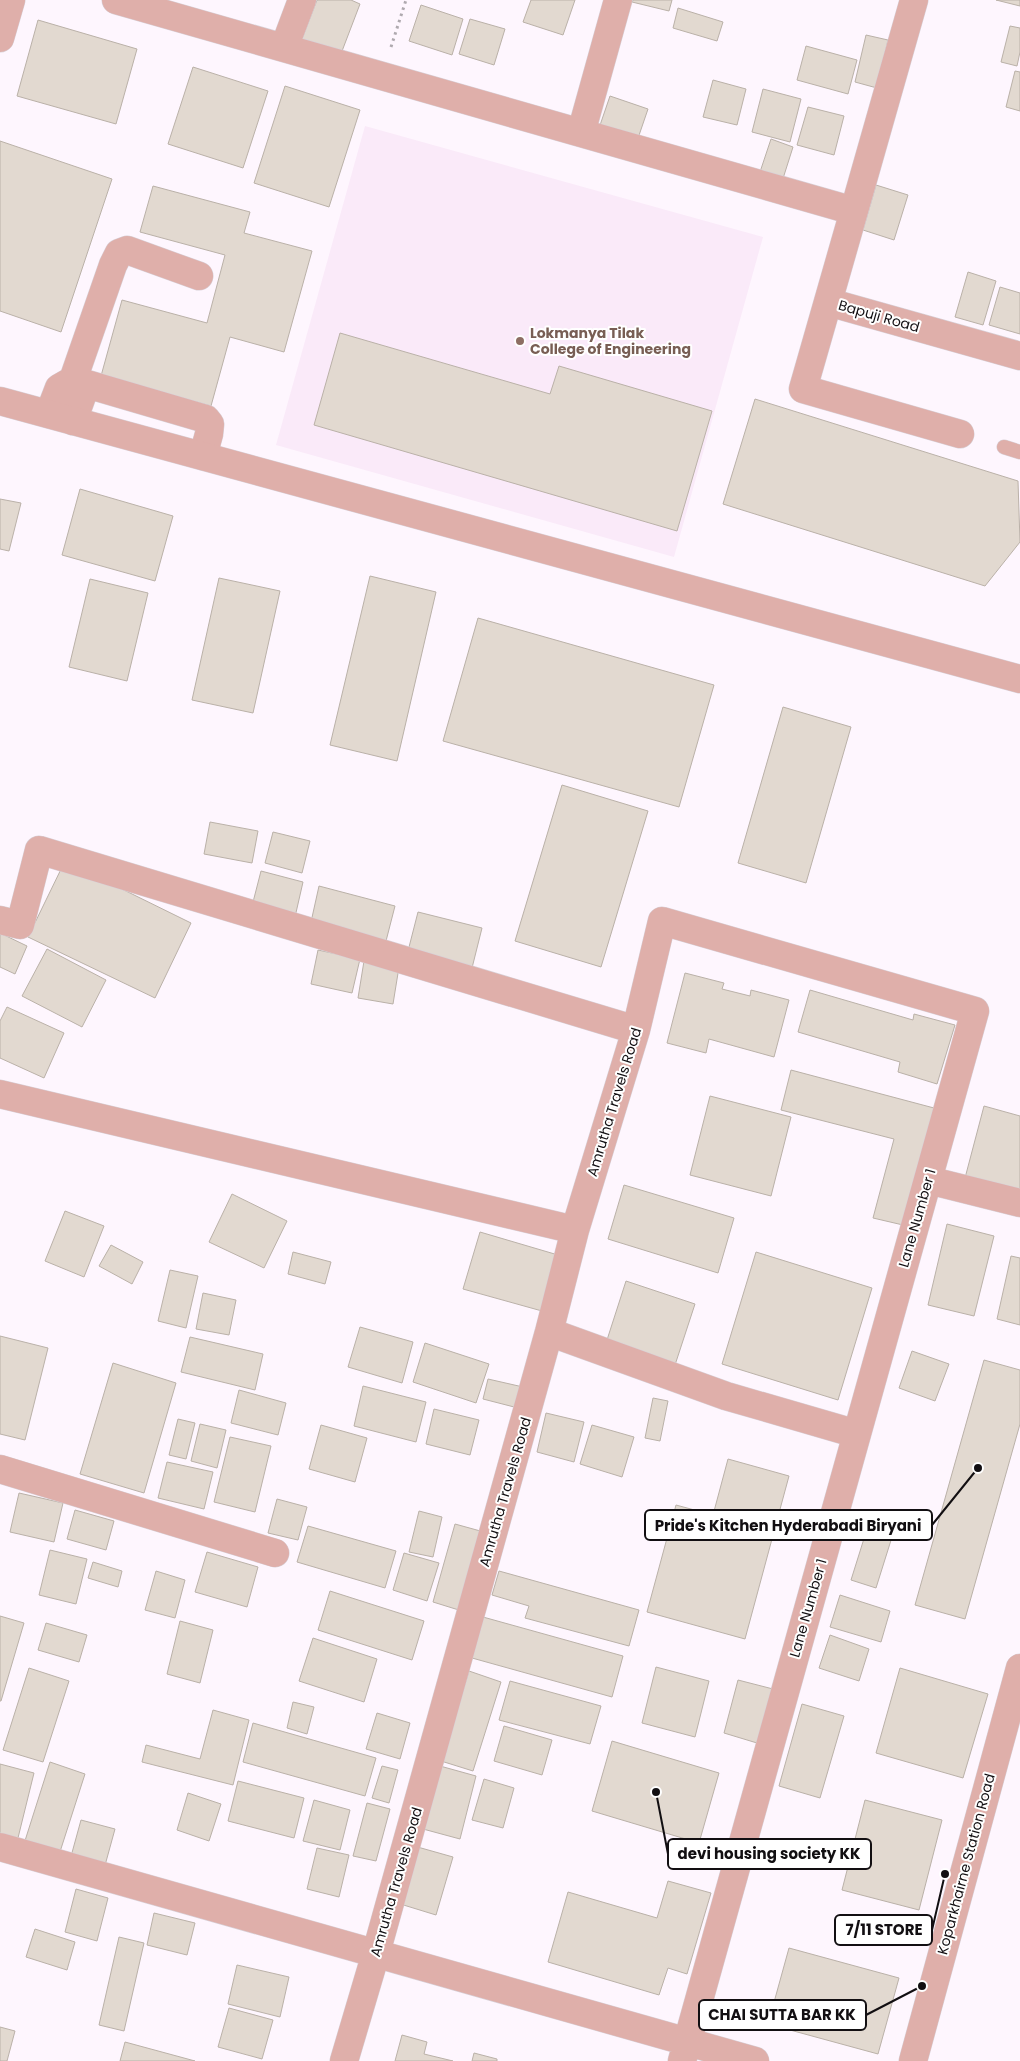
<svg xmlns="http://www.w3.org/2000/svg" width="1020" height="2061" font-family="Poppins,sans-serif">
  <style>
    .built { fill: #faeaf9 }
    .building { fill: #e2d9d0; stroke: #bab1a8 }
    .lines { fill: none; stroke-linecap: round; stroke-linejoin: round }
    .service-casing { stroke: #d8d1d8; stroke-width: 15 }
    .minor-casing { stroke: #d8d1d8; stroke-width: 29 }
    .tertiary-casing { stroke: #d8d1d8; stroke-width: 29 }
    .path { stroke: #afa9af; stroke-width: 3; stroke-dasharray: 2.5 4; stroke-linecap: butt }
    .service { stroke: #dfafaa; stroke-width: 14 }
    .minor { stroke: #dfafaa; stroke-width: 28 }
    .tertiary { stroke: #dfafaa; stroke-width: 28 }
    .education-dot { fill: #8d6e63; stroke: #fff; stroke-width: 2 }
    .labels { text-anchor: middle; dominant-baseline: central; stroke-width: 4; stroke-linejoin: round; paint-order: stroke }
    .street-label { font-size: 14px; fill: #120f12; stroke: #fff }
    .education-label { font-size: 14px; font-weight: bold; fill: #785e54; stroke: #fff; text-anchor: start }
    .leader { fill: none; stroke: #120f12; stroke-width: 2 }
    .callout-dot { fill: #120f12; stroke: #fff; stroke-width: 2 }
    .callout { fill: #fff; stroke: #120f12; stroke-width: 2 }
    .callout-label { font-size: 15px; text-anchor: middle; font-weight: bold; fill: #120f12 }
  </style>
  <rect width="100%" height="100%" fill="#fef6fe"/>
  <!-- built -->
  <path class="built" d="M365,126L763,237L674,557L276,445Z"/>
  <!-- building -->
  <path class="building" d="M317,0H351L360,4L339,59L300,44Z
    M531,0H575L563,35L523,22Z
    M633,0H672L669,11L632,2Z
    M996,0H1020V6Z
    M421,5L463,19L452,55L409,41Z
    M678,8L723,22L717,41L673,28Z
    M470,19L505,29L494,65L459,54Z
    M38,20L137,49L116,124L17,96Z
    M1010,26L1020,28V52L1017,66L1001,62Z
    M866,35L888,40L877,88L855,82Z
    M806,46L857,60L848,94L797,80Z
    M193,67L268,91L243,168L168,144Z
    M1015,71L1020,72V111L1006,107Z
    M713,80L746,89L737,125L703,117Z
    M285,86L360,110L329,207L254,183Z
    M763,89L801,99L790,142L752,132Z
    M610,96L648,109L635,147L597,134Z
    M808,107L844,116L834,155L797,145Z
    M771,139L793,147L780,188L757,181Z
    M0,141L112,179L61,332L0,311Z
    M876,185L908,195L894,240L863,230Z
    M153,186L250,212L244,233L312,251L284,352L230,337L211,406L101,376L122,300L207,323L225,255L140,232Z
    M968,272L996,281L983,325L955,317Z
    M1000,287L1020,293V334L989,325Z
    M340,333L550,394L559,366L712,411L677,531L314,425Z
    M755,399L1018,481L1020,542L985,586L723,504Z
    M80,489L173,516L155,581L62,555Z
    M0,499L21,503L9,551L0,549Z
    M370,576L436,592L397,761L330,745Z
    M219,578L280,591L253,713L192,700Z
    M90,579L148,593L127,681L69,667Z
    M478,618L714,685L679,807L443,741Z
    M783,707L851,727L806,883L738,863Z
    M562,785L648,811L601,967L515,941Z
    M210,822L258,831L252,863L204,854Z
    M273,832L310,841L302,873L265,863Z
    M65,861L191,923L155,998L28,937Z
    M261,871L303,882L295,917L252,906Z
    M319,886L395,906L386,941L311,922Z
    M418,912L482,928L472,968L408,951Z
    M0,933L27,946L15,974L0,967Z
    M47,949L106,980L82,1027L22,996Z
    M318,950L360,959L352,993L311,984Z
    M364,961L399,967L393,1004L358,998Z
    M685,973L724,983L722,989L750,996L751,990L789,1000L774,1057L709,1039L706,1053L667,1043Z
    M810,990L913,1020L914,1014L955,1025L937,1084L898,1072L900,1062L798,1032Z
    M7,1007L64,1033L44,1078L0,1058V1021Z
    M791,1070L934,1108L903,1225L873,1218L894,1139L781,1110Z
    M710,1096L791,1117L771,1196L690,1175Z
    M984,1106L1020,1116V1192L965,1178Z
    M624,1185L734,1218L718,1273L608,1239Z
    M232,1194L287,1221L264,1268L209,1242Z
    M65,1211L104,1226L84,1277L45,1261Z
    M947,1224L994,1236L974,1316L928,1305Z
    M480,1232L558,1255L542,1311L463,1289Z
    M111,1245L143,1262L132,1284L99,1266Z
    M293,1252L331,1262L325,1284L288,1274Z
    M756,1252L872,1288L838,1400L722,1364Z
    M1011,1256L1020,1258V1325L997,1319Z
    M170,1270L198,1276L186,1328L158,1321Z
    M626,1281L695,1304L675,1365L606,1343Z
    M203,1293L236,1300L229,1335L196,1329Z
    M360,1327L413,1342L402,1383L348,1367Z
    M0,1336L48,1348L25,1440L0,1434Z
    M190,1337L263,1354L255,1390L181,1372Z
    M425,1343L489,1364L476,1403L413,1382Z
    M912,1351L949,1364L935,1401L899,1388Z
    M984,1360L1020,1370V1424L965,1619L915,1605Z
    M113,1363L176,1383L144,1493L80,1474Z
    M488,1379L523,1387L518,1408L483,1399Z
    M363,1386L426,1402L416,1442L354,1426Z
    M239,1390L286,1403L278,1435L231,1423Z
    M653,1398L668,1401L660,1441L645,1438Z
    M434,1409L479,1420L470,1455L426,1444Z
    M546,1413L584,1422L574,1462L537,1452Z
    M178,1419L195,1423L186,1459L169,1455Z
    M200,1424L226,1430L217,1468L191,1461Z
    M321,1425L367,1438L355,1482L309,1469Z
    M592,1425L634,1437L622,1477L580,1464Z
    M230,1437L271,1446L255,1512L214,1502Z
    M728,1459L789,1476L745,1639L647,1612L676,1505L713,1515Z
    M167,1462L213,1472L204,1509L158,1498Z
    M19,1493L63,1503L54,1542L10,1532Z
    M277,1499L307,1507L298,1540L268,1533Z
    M75,1510L114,1521L106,1550L67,1539Z
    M419,1511L442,1517L433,1557L409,1552Z
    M455,1524L484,1532L462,1611L433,1602Z
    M308,1526L396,1551L385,1588L297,1562Z
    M867,1529L892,1537L876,1588L851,1580Z
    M50,1550L87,1559L76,1604L39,1595Z
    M207,1552L258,1567L247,1607L195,1592Z
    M404,1553L439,1563L427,1601L393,1590Z
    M93,1562L122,1571L118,1587L88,1578Z
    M156,1571L185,1580L175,1618L145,1610Z
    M499,1571L639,1610L629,1646L525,1618L529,1606L492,1595Z
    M330,1591L424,1621L412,1660L318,1630Z
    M840,1595L890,1611L881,1642L830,1627Z
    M0,1616L24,1623L1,1701H0Z
    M483,1617L623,1656L612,1697L472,1658Z
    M180,1621L213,1630L200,1683L167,1674Z
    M46,1623L87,1635L79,1662L38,1650Z
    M830,1635L869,1649L859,1681L819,1668Z
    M313,1638L377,1659L364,1702L299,1681Z
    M656,1667L709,1681L695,1737L642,1723Z
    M29,1668L69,1681L43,1762L3,1750Z
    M900,1668L988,1694L963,1778L876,1753Z
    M469,1671L501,1682L473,1771L441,1761Z
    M738,1680L773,1689L757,1743L724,1733Z
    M510,1681L601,1706L590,1744L499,1720Z
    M293,1702L314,1707L307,1734L287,1728Z
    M802,1704L844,1716L820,1798L779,1786Z
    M213,1710L249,1720L233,1785L142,1762L146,1745L200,1759Z
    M377,1713L410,1723L400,1759L366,1749Z
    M253,1723L376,1758L365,1796L243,1762Z
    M504,1726L552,1740L542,1775L494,1761Z
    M612,1741L719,1773L699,1843L592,1811Z
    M50,1762L85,1774L58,1858L23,1847Z
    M0,1764L34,1773L16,1846L0,1842Z
    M382,1766L398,1770L389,1803L372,1798Z
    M440,1766L476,1776L460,1839L423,1829Z
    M484,1779L514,1788L503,1828L472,1820Z
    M238,1781L304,1798L294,1838L228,1821Z
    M188,1793L221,1804L209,1841L177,1830Z
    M314,1800L350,1810L340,1850L303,1841Z
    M865,1800L942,1820L919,1910L842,1890Z
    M367,1803L390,1809L376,1861L353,1856Z
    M81,1820L115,1829L104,1869L70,1860Z
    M414,1846L453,1857L436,1915L397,1903Z
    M317,1848L349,1855L339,1897L307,1889Z
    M668,1881L711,1893L687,1974L668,1968L659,1995L548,1962L568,1892L657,1918Z
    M76,1889L108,1898L97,1941L65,1932Z
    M154,1913L195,1923L187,1955L147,1945Z
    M35,1929L75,1942L67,1970L26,1957Z
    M119,1937L144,1943L124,2031L99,2025Z
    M789,1948L899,1978L878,2054L768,2024Z
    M237,1965L289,1977L280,2017L228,2004Z
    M229,2008L273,2020L262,2059L218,2047Z
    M0,2027L15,2031L7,2061H0Z
    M402,2035L427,2042L424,2054L453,2061H395Z
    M125,2042L195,2061H120Z
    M474,2053L497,2059V2061H472Z"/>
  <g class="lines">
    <defs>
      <path id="service" d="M1004,447L1020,452"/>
      <path id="minor" d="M116,0L854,211L914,0
        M0,38L11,0
        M284,48L302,0
        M581,133L618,0
        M854,211L803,389L960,434
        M199,276L127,250L119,253L113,265L73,380L206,419L210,424L209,434L203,456
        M828,302L1020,356
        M49,414L59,388L73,380L82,396L73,421
        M0,920L20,925L39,850L636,1030
        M0,1094L575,1230
        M928,1180L1020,1203
        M549,1332L726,1396L857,1434
        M0,1469L275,1553
        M0,1847L755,2061
        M344,2061L376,1953L549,1332L575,1230L636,1030L662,921L975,1011L682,2061"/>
      <path id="tertiary" d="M0,401L1020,679
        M913,2061L1020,1668"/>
    </defs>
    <!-- service casing -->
    <use href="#service" class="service-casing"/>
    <!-- minor casing -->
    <use href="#minor" class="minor-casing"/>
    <!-- tertiary casing -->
    <use href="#tertiary" class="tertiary-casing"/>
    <!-- path -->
    <path class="path" d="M391,47L406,0"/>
    <!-- service -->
    <use href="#service" class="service"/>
    <!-- minor -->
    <use href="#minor" class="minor"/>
    <!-- tertiary -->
    <use href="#tertiary" class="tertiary"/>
  </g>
  <!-- markers -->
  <circle class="education-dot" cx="520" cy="341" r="5"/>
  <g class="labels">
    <!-- street labels -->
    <g class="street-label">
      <text transform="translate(879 316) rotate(16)">Bapuji Road</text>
      <text transform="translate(614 1102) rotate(-73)">Amrutha Travels Road</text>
      <text transform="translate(917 1218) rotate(-74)">Lane Number 1</text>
      <text transform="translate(505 1492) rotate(-74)">Amrutha Travels Road</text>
      <text transform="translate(808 1608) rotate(-74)">Lane Number 1</text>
      <text transform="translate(966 1864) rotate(-75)">Koparkhairne Station Road</text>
      <text transform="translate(396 1882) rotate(-74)">Amrutha Travels Road</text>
    </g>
    <!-- education labels -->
    <g class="education-label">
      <text x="530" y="333">Lokmanya Tilak<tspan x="530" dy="16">College of Engineering</tspan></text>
    </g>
  </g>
  <!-- callouts -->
  <path class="leader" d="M978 1468L932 1525M656 1792L668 1854M945 1874L932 1930M922 1986L866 2015"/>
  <g class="callout-dot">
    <circle cx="978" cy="1468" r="5"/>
    <circle cx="656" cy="1792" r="5"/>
    <circle cx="945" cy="1874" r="5"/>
    <circle cx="922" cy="1986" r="5"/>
  </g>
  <g class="callout">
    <rect x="645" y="1510" width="287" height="30" rx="5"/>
    <rect x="668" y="1839" width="203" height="30" rx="5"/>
    <rect x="835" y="1915" width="97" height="30" rx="5"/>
    <rect x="699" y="2000" width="167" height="30" rx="5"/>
  </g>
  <g class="callout-label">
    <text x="788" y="1531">Pride's Kitchen Hyderabadi Biryani</text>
    <text x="769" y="1859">devi housing society KK</text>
    <text x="884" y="1935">7/11 STORE</text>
    <text x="782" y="2020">CHAI SUTTA BAR KK</text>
  </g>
</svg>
